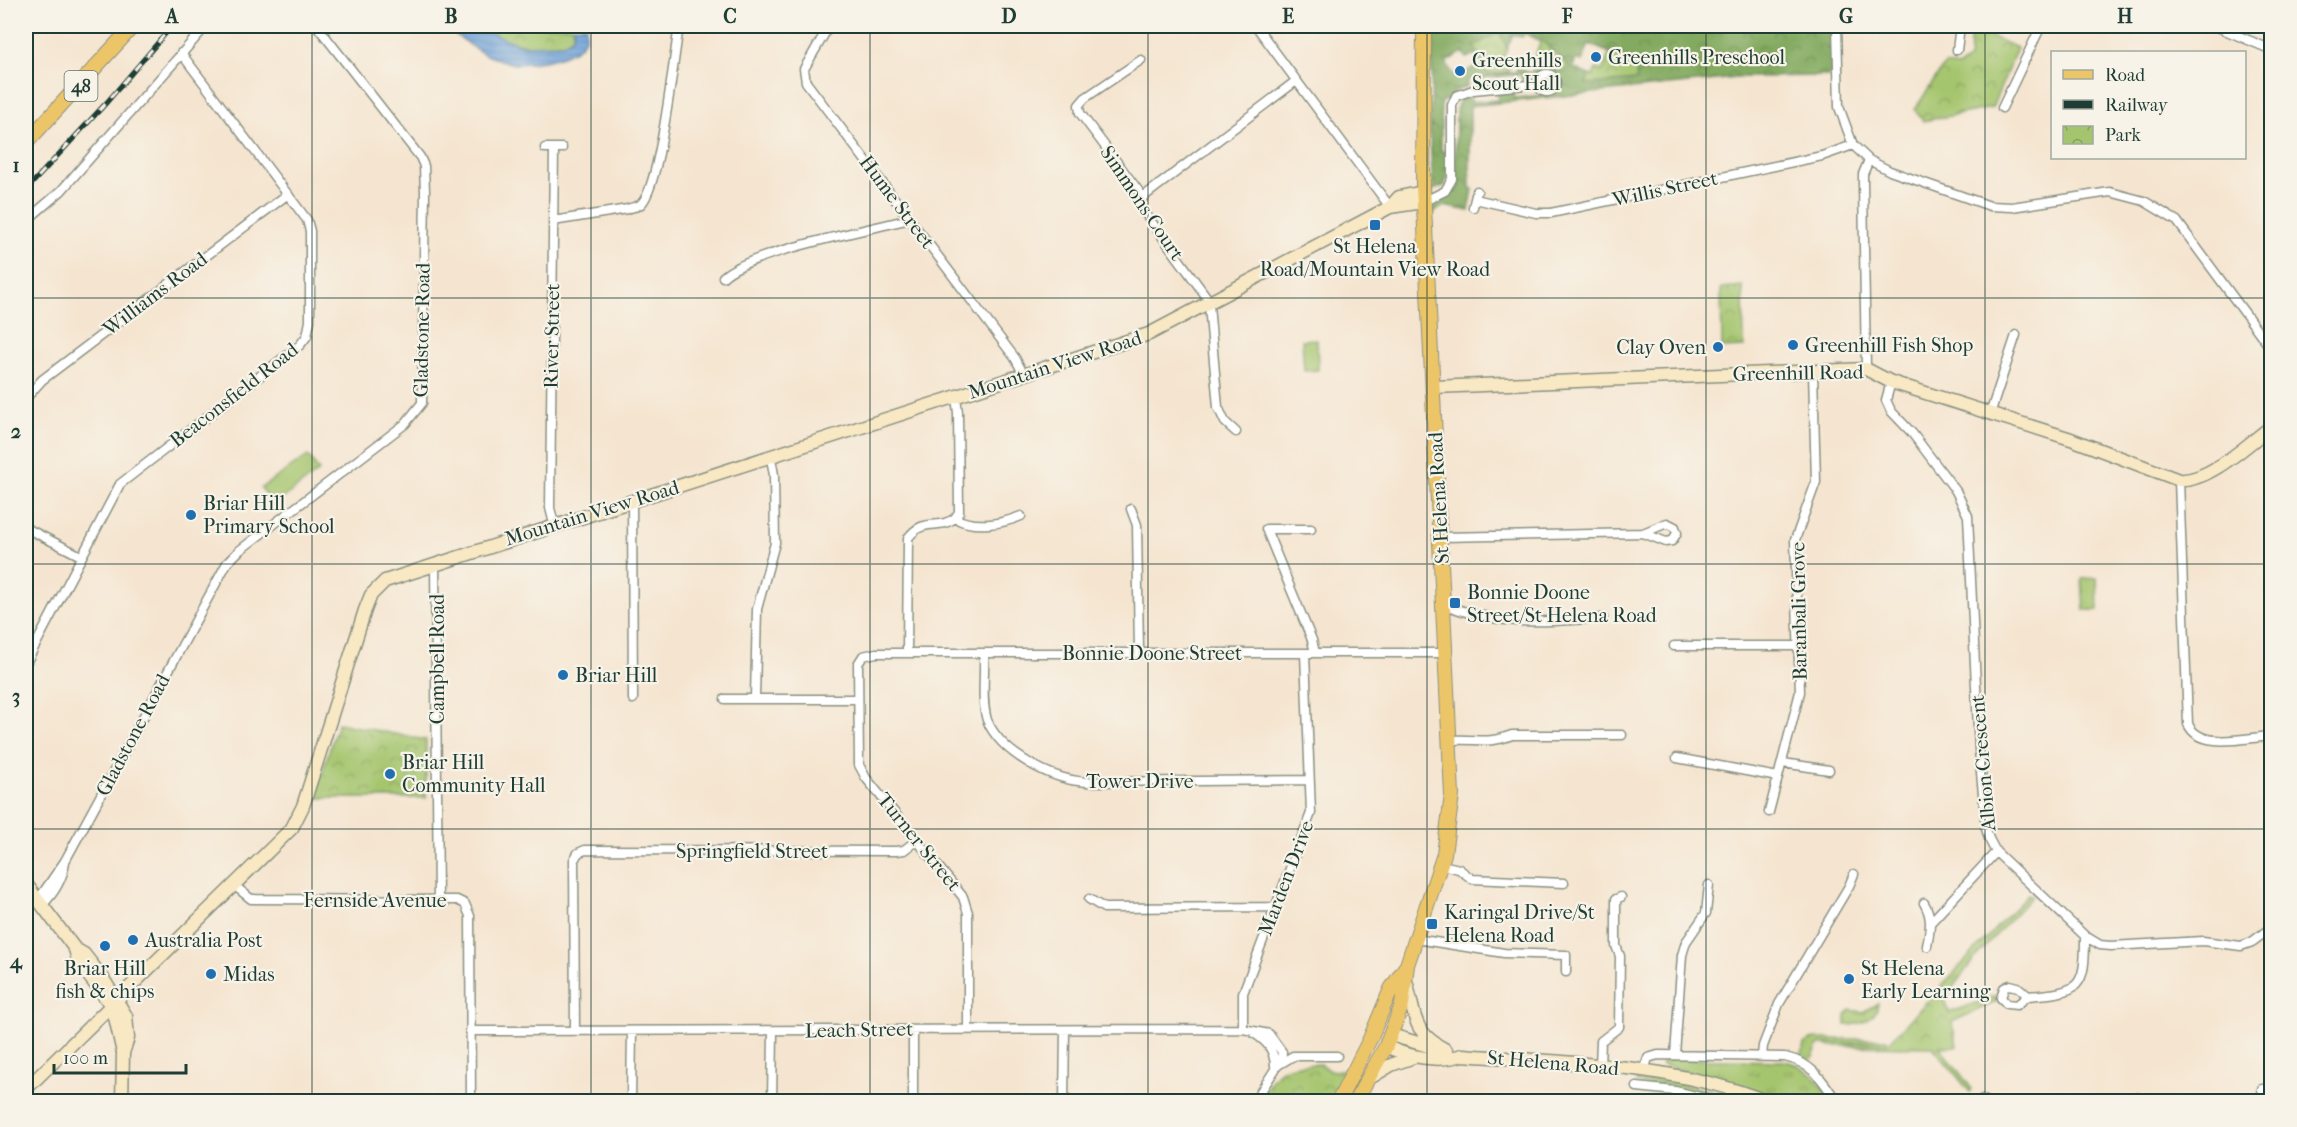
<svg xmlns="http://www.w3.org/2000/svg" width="2297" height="1127" font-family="'IM FELL French Canon',serif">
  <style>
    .grass { fill: url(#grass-tufts); stroke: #628150; stroke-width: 1.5 }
    .forest { fill: url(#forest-crowns); stroke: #51744a; stroke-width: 1.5; fill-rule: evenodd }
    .park { fill: url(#park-crowns); stroke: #628150; stroke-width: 1.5 }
    .pitch { fill: #a4c56d; stroke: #628150; stroke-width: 1.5 }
    .water { fill: url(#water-rules); stroke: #466e86; stroke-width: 1.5 }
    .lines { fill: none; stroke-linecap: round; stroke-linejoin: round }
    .street-casing { stroke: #8a9182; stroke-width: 11 }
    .secondary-casing { stroke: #8a9182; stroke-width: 15 }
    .primary-casing { stroke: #8a9182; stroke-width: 16 }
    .street { stroke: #fff; stroke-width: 8 }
    .secondary { stroke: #f8e8c3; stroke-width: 12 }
    .primary { stroke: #edc569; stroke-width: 14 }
    .rail-casing { stroke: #1f3d34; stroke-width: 5 }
    .rail { stroke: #f7f3e8; stroke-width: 3; stroke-dasharray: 9; stroke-linecap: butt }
    .grid { fill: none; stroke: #1f3d34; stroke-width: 1.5; stroke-opacity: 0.55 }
    .poi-dot { fill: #1f6fb2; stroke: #f7f3e8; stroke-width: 2 }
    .labels { text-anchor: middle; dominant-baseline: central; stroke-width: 4.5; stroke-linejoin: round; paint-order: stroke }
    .shield { fill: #f7f3e8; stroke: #60746a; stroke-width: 1.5 }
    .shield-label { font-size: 18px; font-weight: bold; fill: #1f3d34 }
    .poi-label { font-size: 20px; fill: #1f3d34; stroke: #f7f3e8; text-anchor: start }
    .street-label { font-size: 20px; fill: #1f3d34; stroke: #f7f3e8 }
    .neatline { fill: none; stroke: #1f3d34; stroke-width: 2 }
    .grid-label { font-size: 20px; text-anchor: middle; font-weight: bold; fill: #1f3d34 }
  </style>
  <defs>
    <pattern id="grass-tufts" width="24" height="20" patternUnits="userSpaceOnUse" patternTransform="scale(1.5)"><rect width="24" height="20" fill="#a4c56d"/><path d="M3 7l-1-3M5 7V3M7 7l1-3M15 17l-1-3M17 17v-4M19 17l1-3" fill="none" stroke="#85a15a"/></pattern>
    <pattern id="forest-crowns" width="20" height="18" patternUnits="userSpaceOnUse" patternTransform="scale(1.5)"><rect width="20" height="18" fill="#83aa60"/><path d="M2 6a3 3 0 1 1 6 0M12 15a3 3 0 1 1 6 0" fill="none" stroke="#6b8c50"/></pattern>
    <pattern id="park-crowns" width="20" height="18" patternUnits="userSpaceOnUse" patternTransform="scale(1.5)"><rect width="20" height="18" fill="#a4c56d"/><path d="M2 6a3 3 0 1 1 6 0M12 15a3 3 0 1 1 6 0" fill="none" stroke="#85a15a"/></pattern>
    <pattern id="water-rules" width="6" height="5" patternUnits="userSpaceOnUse" patternTransform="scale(1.5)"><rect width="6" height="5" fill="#6ca0d9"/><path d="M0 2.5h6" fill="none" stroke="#5884b1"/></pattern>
  </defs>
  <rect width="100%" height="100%" fill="#f7f3e8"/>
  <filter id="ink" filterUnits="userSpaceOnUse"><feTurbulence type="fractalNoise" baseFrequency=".0167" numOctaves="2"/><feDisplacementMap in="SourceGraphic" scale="12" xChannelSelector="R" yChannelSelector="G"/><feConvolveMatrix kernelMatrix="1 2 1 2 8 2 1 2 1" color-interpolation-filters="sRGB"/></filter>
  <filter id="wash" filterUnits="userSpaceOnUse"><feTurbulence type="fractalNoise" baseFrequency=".008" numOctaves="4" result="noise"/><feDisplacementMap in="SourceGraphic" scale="24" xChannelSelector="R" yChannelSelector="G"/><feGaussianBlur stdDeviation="1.35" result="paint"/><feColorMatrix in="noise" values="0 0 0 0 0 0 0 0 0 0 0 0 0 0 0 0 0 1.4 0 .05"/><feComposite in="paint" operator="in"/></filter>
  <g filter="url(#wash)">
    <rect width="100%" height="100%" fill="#f5e5d0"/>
    <!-- grass -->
    <path class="grass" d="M1878,1003C1877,1020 1860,1025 1846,1025V1016L1850,1010L1863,1012Z
      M1811,1039H1887V1044L1819,1045L1810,1062L1801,1058L1804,1044Z
      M1666,1059L1786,1061C1810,1068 1819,1082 1833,1101H1784L1745,1087L1662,1065V1060Z
      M1636,1078L1677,1083L1720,1093L1722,1096L1636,1083Z"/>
    <!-- forest -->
    <path class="forest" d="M1433,26H1834V76L1745,77L1470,106V188L1473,189L1469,211L1444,206L1432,214L1434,203L1449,192L1455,180L1456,110L1459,101L1469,96L1472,102L1498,100V93L1513,91L1515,98L1551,94L1556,92L1559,82L1554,73L1545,70L1522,81L1521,74L1467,80V87L1455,91L1449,100L1441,101V151L1448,152L1447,178L1444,186L1433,190L1430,140ZM1499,32L1507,48L1513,34L1522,37L1524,33C1548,43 1555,48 1564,73L1540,64L1534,67L1531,73L1517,68L1516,72L1490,75ZM1589,44L1610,53L1611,50L1637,80L1586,84L1589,75L1573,68L1576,59L1582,61ZM1463,52L1467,58L1474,54L1480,64L1455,78L1446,62Z"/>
    <!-- park -->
    <path class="park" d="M500,26H574L573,37C551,53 516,46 493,34Z
      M1971,28L2017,48L1992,108L1923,121L1915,109L1945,64L1958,67L1969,59Z
      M1499,32L1507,48L1502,63L1510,66L1509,71L1489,75L1474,46Z
      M1541,40L1568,65L1565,73L1533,62Z
      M1611,50C1628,57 1635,61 1637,80L1586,84L1589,75L1593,76L1596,69L1602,71Z
      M1743,286L1744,347L1722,348L1721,288Z
      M338,723L426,740V798H314Z
      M2028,894L2032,896L1974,959L1945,998L1949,1013L1995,996L1997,1001L1952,1022L1957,1046L1940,1047L1972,1089L1970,1092L1933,1047L1828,1046V1043H1888Z
      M1321,1064C1331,1074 1338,1071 1351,1067L1332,1101L1260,1102C1277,1065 1282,1065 1321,1064Z"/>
    <!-- pitch -->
    <path class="pitch" d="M1317,339L1318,370L1304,371L1302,340Z
      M308,456L319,471L274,505L261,488Z
      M2097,578L2098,610H2084L2082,579Z"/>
    <!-- water -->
    <path class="water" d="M444,26H473L521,45L563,44L573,37L574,26H586C591,57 540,63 517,64C509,64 494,58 486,55C471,47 457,35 444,26Z"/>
  </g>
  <g filter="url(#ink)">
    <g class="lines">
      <defs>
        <path id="street" d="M829,26L804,69L806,82L1015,358L1024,375
          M1256,26L1390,207
          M1837,26L1839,107L1853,145L1869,160L1890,171L1990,206L2012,207L2110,192L2144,201L2177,221L2272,350
          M2215,26L2272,50
          M1957,50L1960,26
          M1141,60L1085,98L1079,105L1080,113L1143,197L1141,204L1145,213L1211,303
          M1538 83a9 9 0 1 1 18 0a9 9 0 1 1-18 0Z
          M2002,108L2041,26
          M545,148H562
          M554,148L550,508L554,524
          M1143,197L1296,81
          M1475,199L1536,213H1551L1822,156L1853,145
          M1423,202L1445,191L1452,179V105L1456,96L1473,90L1538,84
          M1473,207L1477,191
          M26,221L61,191L206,26
          M553,221L628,209C632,207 638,207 641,204C660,187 674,56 679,26
          M723,277C748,252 870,230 909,219
          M1209,305L1218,407L1225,422L1236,432
          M1866,369L1863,183V174L1869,160
          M1891,382L1886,400L1891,411L1912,433L1956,491L1968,516L1979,750L1986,828L1989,839L1996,852L2085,936L2100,945L2111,946L2203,941L2241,946L2252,942L2272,927
          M26,398L42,380L288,194
          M1990,414L2016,335
          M2179,480L2188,724C2200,751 2247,737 2272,736
          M632,501L633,699
          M1131,509L1137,525L1139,653
          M955,518L959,512L958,413L956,397
          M955,518C974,529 1002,524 1021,516
          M26,528L81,556
          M1311,529H1266L1312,640L1315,653
          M1441,537L1643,533L1667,523L1675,527L1677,533L1672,541L1666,542L1643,533
          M435,563L438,900
          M1445,605C1504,627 1542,622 1603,618
          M1674,646H1799
          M907,653L908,538C925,516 938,531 955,518
          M984,654C985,674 981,701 987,720C1001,754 1052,780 1087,782L1309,780
          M26,663L120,484L300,345L307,336L310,321V231L307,220L181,53
          M755,698L757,609L775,543L774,475L771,458
          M725,699H858
          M1451,740C1477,738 1486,745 1512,735H1622
          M1677,758L1778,777
          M1783,763L1829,770
          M1769,812L1800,692L1795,540L1816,482L1813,372
          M1442,865L1459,869L1472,879L1564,883
          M235,886L251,899L457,900L465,904L470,916L471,1102
          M1089,899L1104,908L1275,907
          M38,900L65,861L227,563L240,550L405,424L422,403L425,192L424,166L420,157L317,26
          M1924,903C1933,918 1930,929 1927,946
          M42,905C54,894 64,877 65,861
          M1931,922L1996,852
          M1416,939L1504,953L1566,955V972
          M2010,985L2018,987L2028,996L2017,1005L2007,1004L2001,998L2004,988Z
          M2028,996C2081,992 2085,989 2085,936
          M968,1029V913L963,897L866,778L859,765L858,664L863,656L876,653H1447
          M1243,1029V993L1311,813L1305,653
          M575,1030L574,860L578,853L585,850L896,851L904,850L917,840
          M470,1031L1243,1029L1269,1034L1282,1052L1281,1060L1254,1102
          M1252,1032C1267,1041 1274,1049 1275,1066
          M1675,1055L1682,955L1686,942L1706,913L1709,885
          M1762,1056L1763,1046L1779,1004L1849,886L1854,874
          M1278,1065L1293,1056H1337
          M1600,1066L1601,1041L1619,1027L1620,956L1616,946V899L1621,897
          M1644,1071L1648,1058L1658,1055L1785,1057C1812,1063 1823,1080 1837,1102
          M1637,1087L1675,1091L1720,1102
          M2262,1089L2265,1102
          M2136,1097L2137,1102
          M1982,1099L1987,1102
          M631,1102L632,1031
          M772,1102L773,1031
          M913,1102V1030
          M1064,1102L1065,1030"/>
        <path id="secondary" d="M1390,207L1423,202
          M1434,387L1866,369L1891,382L2071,439L2179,480C2208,483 2249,443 2272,426
          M26,884L75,949L79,963L108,1001L115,1017L123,1053
          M75,949L84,954L102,977L126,1016L128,1038L123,1053L122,1102
          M1406,981C1416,1015 1410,1031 1446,1050
          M1391,1035L1435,1048
          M1386,1046C1407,1057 1439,1063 1462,1055C1564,1063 1672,1063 1768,1102
          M1368,1079L1391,1065L1414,1057
          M26,1089L292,828L303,806L365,610L371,595L385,581L1149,334L1390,207L1399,197L1423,192"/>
        <path id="primary" d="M26,143L133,26
          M1338,1102L1370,1039L1391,989L1407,965
          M1355,1102L1386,1046L1402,1005L1407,965L1444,854L1452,795L1423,185L1424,26"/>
      </defs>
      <!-- street casing -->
      <use href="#street" class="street-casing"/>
      <!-- secondary casing -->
      <use href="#secondary" class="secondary-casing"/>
      <!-- primary casing -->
      <use href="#primary" class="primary-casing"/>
      <!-- street -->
      <use href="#street" class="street"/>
      <!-- secondary -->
      <use href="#secondary" class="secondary"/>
      <!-- primary -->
      <use href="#primary" class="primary"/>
      <defs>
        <path id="rail" d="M26,190L107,102L172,26"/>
      </defs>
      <!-- rail casing -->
      <use href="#rail" class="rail-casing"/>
      <!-- rail -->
      <use href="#rail" class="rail"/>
    </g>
  </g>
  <!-- grid -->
  <path class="grid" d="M312,26V1102M591,26V1102M870,26V1102M1148,26V1102M1427,26V1102M1706,26V1102M1985,26V1102M26,298H2272M26,564H2272M26,829H2272"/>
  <!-- markers -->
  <g class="poi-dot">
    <circle cx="1596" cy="57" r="6"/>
    <circle cx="1460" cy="71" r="6"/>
    <rect x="1369" y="219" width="12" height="12" rx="3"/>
    <circle cx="1793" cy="345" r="6"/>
    <circle cx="1718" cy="347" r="6"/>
    <circle cx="191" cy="515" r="6"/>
    <rect x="1449" y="597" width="12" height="12" rx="3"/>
    <circle cx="563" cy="675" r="6"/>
    <circle cx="390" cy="774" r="6"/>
    <rect x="1426" y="918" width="12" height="12" rx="3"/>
    <circle cx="133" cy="940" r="6"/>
    <circle cx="105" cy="946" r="6"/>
    <circle cx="211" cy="974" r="6"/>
    <circle cx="1849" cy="979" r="6"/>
  </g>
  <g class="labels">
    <!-- shield labels -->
    <rect class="shield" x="64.5" y="71" width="33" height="30" rx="4.5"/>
    <g class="shield-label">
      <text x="81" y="86">48</text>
    </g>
    <!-- poi labels -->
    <g class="poi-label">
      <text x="1608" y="57">Greenhills Preschool</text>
      <text x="1472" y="60">Greenhills<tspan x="1472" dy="23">Scout Hall</tspan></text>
      <text x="1375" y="246" text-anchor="middle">St Helena<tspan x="1375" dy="23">Road/Mountain View Road</tspan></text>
      <text x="1805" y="345">Greenhill Fish Shop</text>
      <text x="1706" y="347" text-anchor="end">Clay Oven</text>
      <text x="203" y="503">Briar Hill<tspan x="203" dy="23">Primary School</tspan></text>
      <text x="1467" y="592">Bonnie Doone<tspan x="1467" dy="23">Street/St Helena Road</tspan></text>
      <text x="575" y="675">Briar Hill</text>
      <text x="402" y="762">Briar Hill<tspan x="402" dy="23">Community Hall</tspan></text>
      <text x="1444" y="912">Karingal Drive/St<tspan x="1444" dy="23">Helena Road</tspan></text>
      <text x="145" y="940">Australia Post</text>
      <text x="105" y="968" text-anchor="middle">Briar Hill<tspan x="105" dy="23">fish &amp; chips</tspan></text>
      <text x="1861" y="968">St Helena<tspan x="1861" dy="23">Early Learning</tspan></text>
      <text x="223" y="974">Midas</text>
    </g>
    <!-- street labels -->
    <g class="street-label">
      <text transform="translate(1665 189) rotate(-12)">Willis Street</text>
      <text transform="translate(897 202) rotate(53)">Hume Street</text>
      <text transform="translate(1142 203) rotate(56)">Simmons Court</text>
      <text transform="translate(155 294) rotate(-37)">Williams Road</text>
      <text transform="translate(422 330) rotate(-89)">Gladstone Road</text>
      <text transform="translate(552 336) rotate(-89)">River Street</text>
      <text transform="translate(1055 365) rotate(-18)">Mountain View Road</text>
      <text transform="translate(1798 373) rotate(-1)">Greenhill Road</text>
      <text transform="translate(234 395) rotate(-38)">Beaconsfield Road</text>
      <text transform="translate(1439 498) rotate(-93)">St Helena Road</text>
      <text transform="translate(592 513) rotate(-17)">Mountain View Road</text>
      <text transform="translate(1799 611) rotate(-91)">Baranbali Grove</text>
      <text x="1152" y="653">Bonnie Doone Street</text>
      <text transform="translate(437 659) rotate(-90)">Campbell Road</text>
      <text transform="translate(133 735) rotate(-62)">Gladstone Road</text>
      <text transform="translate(1983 763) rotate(-95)">Albion Crescent</text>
      <text x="1140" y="781">Tower Drive</text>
      <text transform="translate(919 842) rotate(51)">Turner Street</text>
      <text x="752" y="851">Springfield Street</text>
      <text transform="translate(1286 878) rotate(-69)">Marden Drive</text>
      <text x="375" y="900">Fernside Avenue</text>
      <text transform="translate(859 1030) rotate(-1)">Leach Street</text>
      <text transform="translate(1553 1063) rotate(5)">St Helena Road</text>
    </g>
  </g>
  <!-- margin -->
  <rect width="2297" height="1127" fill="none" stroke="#f7f3e8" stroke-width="66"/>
  <!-- legend -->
  <rect x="2051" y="51" width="195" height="108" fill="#f7f3e8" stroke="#a1aaa0" stroke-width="1.5"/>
  <rect x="2063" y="70" width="30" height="9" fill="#edc569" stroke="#a1aaa0" stroke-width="1.5"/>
  <text x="2105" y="81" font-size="18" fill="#1f3d34">Road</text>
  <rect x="2063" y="100" width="30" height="9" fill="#1f3d34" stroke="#a1aaa0" stroke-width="1.5"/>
  <text x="2105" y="111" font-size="18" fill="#1f3d34">Railway</text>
  <rect x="2063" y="126" width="30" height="18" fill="url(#park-crowns)" stroke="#a1aaa0" stroke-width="1.5"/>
  <text x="2105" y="141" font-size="18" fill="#1f3d34">Park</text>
  <!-- scale -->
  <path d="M54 1064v9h132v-9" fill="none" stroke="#1f3d34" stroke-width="3"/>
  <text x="63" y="1064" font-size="18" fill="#1f3d34" stroke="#f7f3e8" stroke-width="4.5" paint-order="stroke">100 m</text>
  <rect x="33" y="33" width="2231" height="1061" class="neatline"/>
  <g class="grid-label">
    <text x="172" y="23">A</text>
    <text x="451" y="23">B</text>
    <text x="730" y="23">C</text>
    <text x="1009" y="23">D</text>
    <text x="1288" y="23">E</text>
    <text x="1567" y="23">F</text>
    <text x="1846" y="23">G</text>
    <text x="2125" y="23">H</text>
    <text x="16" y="172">1</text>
    <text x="16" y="438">2</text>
    <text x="16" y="703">3</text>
    <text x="16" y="968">4</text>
  </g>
</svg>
